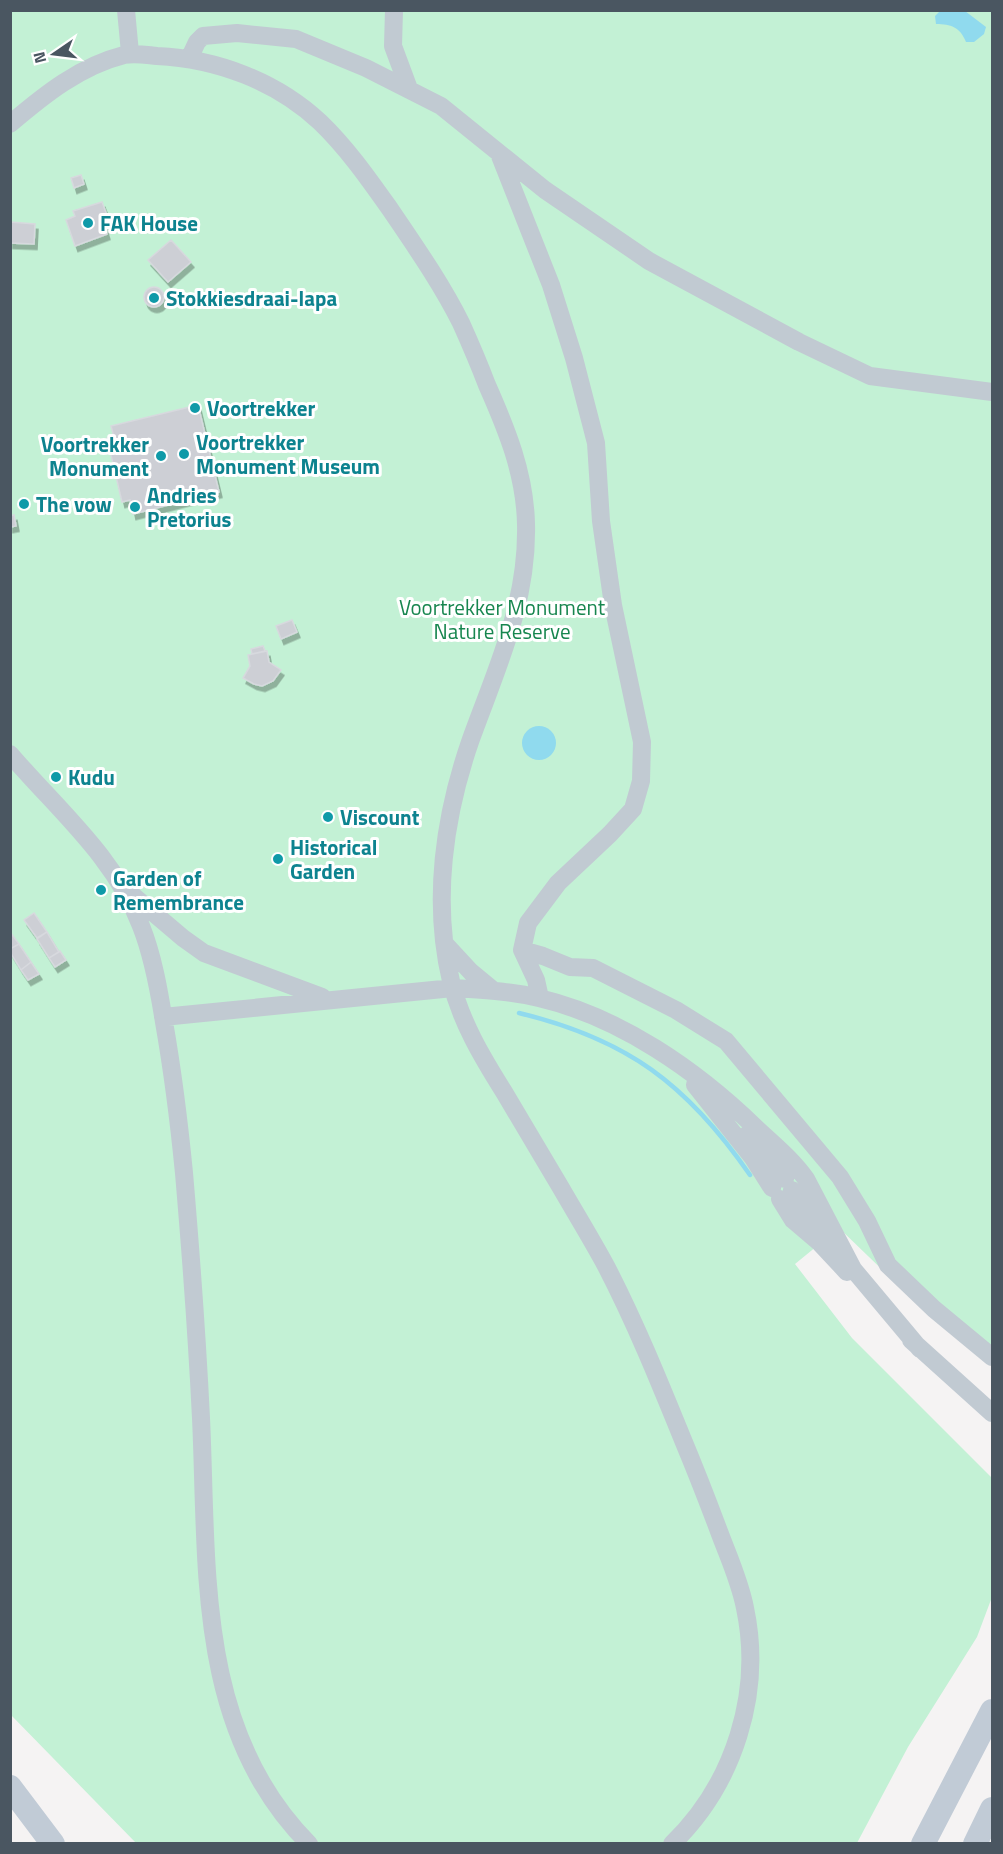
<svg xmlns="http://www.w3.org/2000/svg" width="1003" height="1854" font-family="'Titillium Web',sans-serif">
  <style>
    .green { fill: #c3f1d5 }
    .water { fill: #90daee }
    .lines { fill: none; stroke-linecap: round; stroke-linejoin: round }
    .stream { stroke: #90daee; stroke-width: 4.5 }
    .building { fill: #cdcfd5; stroke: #d7d9de; stroke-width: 1.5; filter: url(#shadow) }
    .minor { stroke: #c1cad2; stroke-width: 18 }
    .secondary { stroke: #c1cbd6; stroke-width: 24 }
    .culture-dot { fill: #0f9aa8; stroke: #fff; stroke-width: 2 }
    .labels { text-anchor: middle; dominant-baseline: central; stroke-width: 6; stroke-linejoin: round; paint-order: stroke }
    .culture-label { font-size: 21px; font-weight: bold; fill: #0d838f; stroke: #fff; text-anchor: start }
    .park-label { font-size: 21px; fill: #17864f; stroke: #fff }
  </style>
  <defs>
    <filter id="shadow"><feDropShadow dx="3" dy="5.5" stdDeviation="0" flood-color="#0004"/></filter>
  </defs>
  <rect width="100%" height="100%" fill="#f5f3f3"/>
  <!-- green -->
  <path class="green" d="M11,11H992V1366L897,1284L839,1228L795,1264L852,1338L992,1478V1597L977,1637L908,1747L857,1843H136L11,1715Z"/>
  <!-- water -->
  <path class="water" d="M940,11H965L986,27L984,34L974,42H966C960,27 951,24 936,24L935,16Z
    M522 743a17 17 0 1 1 34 0a17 17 0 1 1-34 0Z"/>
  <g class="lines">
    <!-- stream -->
    <path class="stream" d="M519,1013C627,1039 687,1084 750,1175"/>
  </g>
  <!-- building -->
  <path class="building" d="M81,175L84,184L74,188L71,178Z
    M102,202L111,226L105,228L107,234L75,246L66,220L75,216L73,211Z
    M10,222L35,224L34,244L10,243Z
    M171,240L191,262L168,282L148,260Z
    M144 297a10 10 0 1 1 20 0a10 10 0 1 1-20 0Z
    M198,405L219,492L133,514L130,500L122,502L107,438L114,437L111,426Z
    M14,515L16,526L10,527V516Z
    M292,620L297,632L281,639L276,626Z
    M263,646L265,651L252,654L251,649Z
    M267,651L269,662L281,670L273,681L262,686L254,684L243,678L250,666L248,655Z
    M34,913L47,932L37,938L24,920Z
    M10,932L19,944L10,949Z
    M47,932L59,952L49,958L37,939Z
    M19,944L31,962L21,970L10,952V949Z
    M60,951L66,960L55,967L49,958Z
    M31,962L39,974L28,980L21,970Z"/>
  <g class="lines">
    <!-- minor -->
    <path class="minor" d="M126,10L130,53
      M394,10L393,46L409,89
      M189,59L197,42L203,36L237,33L296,39L366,68L441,106L545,190L649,261L799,342L870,376L992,392
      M10,124C44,95 80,66 124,55C135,53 146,55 157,56C217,59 276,81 320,122C347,148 368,178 390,209C415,246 441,283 461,323C470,343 479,364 487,385C507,430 525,474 526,524C528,603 497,667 471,739C444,816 432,901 451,981C461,1022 482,1057 504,1092C523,1124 542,1156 561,1188C576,1214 592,1240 606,1266C635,1322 659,1381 683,1440C696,1471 708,1502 720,1534C729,1558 740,1582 745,1608C763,1693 734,1784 672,1844
      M500,156L551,285L574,358L596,443L601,521L613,605L642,742L641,781L633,809L610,834L558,883L528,923L522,950L536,980L540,998
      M10,754C57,809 115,857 141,926C153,956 159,990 164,1022C173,1073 179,1122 184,1173C191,1255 197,1337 201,1418C208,1566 195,1730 309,1844
      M130,893L183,938L204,953L322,997
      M446,945L471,972L494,991
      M522,950L543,956L570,967L593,968L676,1010L726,1041L840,1177L867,1221L888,1265L934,1309L992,1357
      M163,1017L453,988C482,990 511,991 539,998C620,1017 696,1070 755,1127C773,1144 792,1159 806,1179L853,1269L920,1349
      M695,1085L753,1158L772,1188
      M748,1134L785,1179
      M792,1190L805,1209L818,1238
      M780,1199L793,1220L820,1243L847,1272
      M911,1340L992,1413"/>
    <!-- secondary -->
    <path class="secondary" d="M10,1787L53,1844
      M923,1844L992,1711
      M975,1844L992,1809"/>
  </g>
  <!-- markers -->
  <g class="culture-dot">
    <circle cx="88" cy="223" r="6"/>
    <circle cx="154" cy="298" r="6"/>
    <circle cx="195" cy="408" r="6"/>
    <circle cx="184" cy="454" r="6"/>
    <circle cx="161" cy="456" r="6"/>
    <circle cx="24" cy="504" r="6"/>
    <circle cx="135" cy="507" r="6"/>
    <circle cx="56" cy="777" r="6"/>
    <circle cx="328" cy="817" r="6"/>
    <circle cx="278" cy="859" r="6"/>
    <circle cx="101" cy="890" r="6"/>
  </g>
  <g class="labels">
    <!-- culture labels -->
    <g class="culture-label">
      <text x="100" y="223">FAK House</text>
      <text x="166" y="298">Stokkiesdraai-lapa</text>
      <text x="207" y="408">Voortrekker</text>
      <text x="196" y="442">Voortrekker<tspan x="196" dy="24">Monument Museum</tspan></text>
      <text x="149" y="444" text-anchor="end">Voortrekker<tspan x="149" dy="24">Monument</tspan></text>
      <text x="147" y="495">Andries<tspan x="147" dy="24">Pretorius</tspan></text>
      <text x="36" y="504">The vow</text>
      <text x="68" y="777">Kudu</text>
      <text x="340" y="817">Viscount</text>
      <text x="290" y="847">Historical<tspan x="290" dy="24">Garden</tspan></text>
      <text x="113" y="878">Garden of<tspan x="113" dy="24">Remembrance</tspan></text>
    </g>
    <!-- park labels -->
    <g class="park-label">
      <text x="502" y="607">Voortrekker Monument<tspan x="502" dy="24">Nature Reserve</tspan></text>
    </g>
  </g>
  <!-- border -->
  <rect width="1003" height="1854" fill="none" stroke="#4a5661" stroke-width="24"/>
  <!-- north arrow -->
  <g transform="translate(54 54) rotate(256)" stroke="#ffffff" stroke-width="4.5" paint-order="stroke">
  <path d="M0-4.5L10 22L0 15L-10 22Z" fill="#4a5661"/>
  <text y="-9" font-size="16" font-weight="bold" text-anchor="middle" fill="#4a5661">N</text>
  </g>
</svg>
